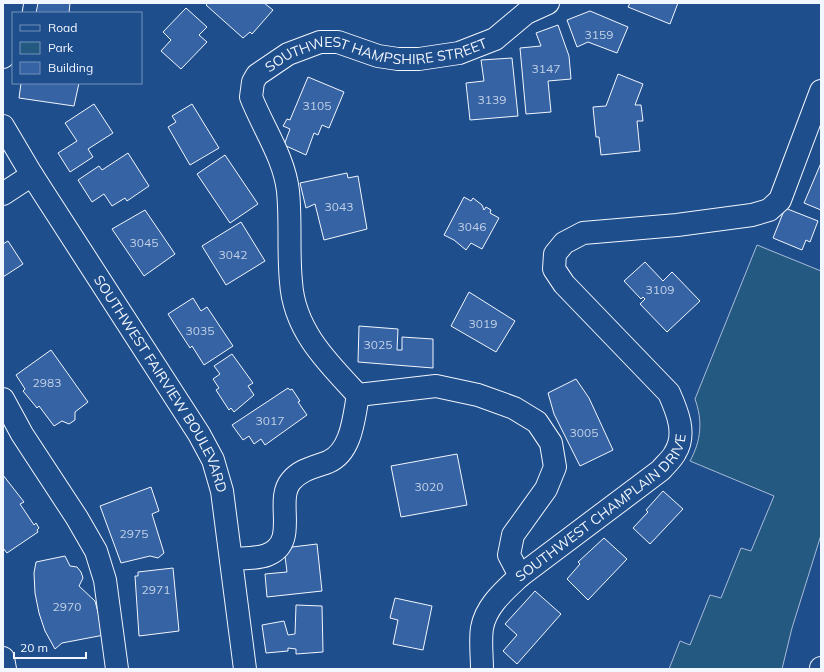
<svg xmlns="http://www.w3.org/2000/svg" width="824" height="672" font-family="Mulish,sans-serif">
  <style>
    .green { fill: #245a82; stroke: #a8bbd7 }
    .building { fill: #3563a3; stroke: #f2f6ff }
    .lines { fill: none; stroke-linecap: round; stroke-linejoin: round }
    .street-casing { stroke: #f2f6ff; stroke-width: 24 }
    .secondary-casing { stroke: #f2f6ff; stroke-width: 24 }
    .primary-casing { stroke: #f2f6ff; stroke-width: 24 }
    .street { stroke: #1f4e8c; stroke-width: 22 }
    .secondary { stroke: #1f4e8c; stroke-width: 22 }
    .primary { stroke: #1f4e8c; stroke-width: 22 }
    .labels { text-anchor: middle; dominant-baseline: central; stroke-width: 3; stroke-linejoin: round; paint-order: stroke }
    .number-label { font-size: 12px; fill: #c3d1e8 }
    .street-label { font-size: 14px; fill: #f2f6ff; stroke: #1f4e8c }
  </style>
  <rect width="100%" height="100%" fill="#1f4e8c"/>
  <!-- green -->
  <path class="green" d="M757,245L821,271V535L792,628L782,669H669L680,641L690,645L710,595L721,598L741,548L751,551L774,496L690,461C701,441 703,421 695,399Z"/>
  <!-- building -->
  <path class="building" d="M38,3H70L69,13H36Z
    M208,3H264L273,10L252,34L250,32L243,38L206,5Z
    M630,3H678L670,24L628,7Z
    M186,8L207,27L199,35L207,42L181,69L161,51L171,40L163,32Z
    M590,11L628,27L617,53L588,42L577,47L567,20Z
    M558,25L569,56L571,79L548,81L551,112L526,114L520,48L541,46L536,33Z
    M512,58L518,116L470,120L466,83L484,81L481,60Z
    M618,74L643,84L635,105H641L643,121H637L640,151L601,155L599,137H596L593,107L606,106Z
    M308,77L344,92L329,128L322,125L318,135L314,133L306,155L284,145L290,129L283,126L287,119L290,120Z
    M21,83H79L74,106L19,98Z
    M94,104L113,133L88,149L93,157L70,172L58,153L77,141L65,123Z
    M192,104L219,148L190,165L168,127L176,122L172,116Z
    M128,153L149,186L127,201L125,198L112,206L104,194L92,202L78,180L99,166L102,170Z
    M225,155L258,204L230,223L197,174Z
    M821,163V210L804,203Z
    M347,173L348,178L358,176L367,229L324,240L315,204L306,208L300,183Z
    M464,197L471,201L473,198L482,205L484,210L486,207L491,210L490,213L499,218L482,249L471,243L466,250L454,240L444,235Z
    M785,208L818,221L810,242L806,240L802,250L773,238Z
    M145,210L175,254L144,276L112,229Z
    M241,222L265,261L226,285L202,246Z
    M8,241L23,264L3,277V244Z
    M645,262L663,281L672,272L700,301L667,332L640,304L645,299L643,297L641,299L624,281Z
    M469,292L515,321L496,352L451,326Z
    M193,298L201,311L207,307L233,346L204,365L192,346L190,348L168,314Z
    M359,326L398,329L397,350H402V337L433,339V368L358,362Z
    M51,350L88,402L75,412V420L69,424L62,421L54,426L39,406L37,408L23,391L25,389L16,375Z
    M232,354L253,383L248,386L254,395L234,412L231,408L229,410L216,390L219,388L213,379L220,374L214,366Z
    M576,379L589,398L613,450L580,466L554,414L548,393Z
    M288,388L290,390L292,389L300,401L298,402L307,415L265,445L261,439L254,444L249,436L243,440L232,425Z
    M457,454L467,505L401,517L391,466Z
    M3,475L24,502L20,504L34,525L36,523L39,528L37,530L38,532L7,553L3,548Z
    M151,487L159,511L152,514L164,553L158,558L150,556L121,563L100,506Z
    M663,491L683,509L650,544L633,528L648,512L646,510Z
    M604,538L627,559L588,600L567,579L580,564L578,562Z
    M317,544L322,591L267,597L265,574L287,572L284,548Z
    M65,556L70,566L77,567L81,572L83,578L79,586L95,601L104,635L62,643L55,649L45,631L39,613L35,593L34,573L36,562Z
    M173,568L179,631L139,636L135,576H138V572Z
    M535,591L561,614L517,664L503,651L517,635L505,624Z
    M395,598L432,606L423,650L393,644L398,620L390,618Z
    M296,605L322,606L323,652L296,654V649L288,648V651L266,653L262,625L284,621L288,635L295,634Z"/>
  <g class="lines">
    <defs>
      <g id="street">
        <path d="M3,57L12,3"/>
        <path d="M3,194L32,175"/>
        <path d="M3,399L22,434L77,518L96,551L105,580L117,669"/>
        <path d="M231,559C242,558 257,559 267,555C300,542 274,501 291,481C301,469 315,467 328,462C352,452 354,416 358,395"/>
        <path id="s1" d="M520,576L509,555L513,535L546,489L555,467L551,443L537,422L514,408L478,395L436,386L358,395C327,362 294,330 291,282C288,252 291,221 288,191C284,157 263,128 251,97L253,82L257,75L288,54L320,42H338L378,56L398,59H419L459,53L495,39L526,13L548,3"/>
        <path d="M3,658L5,669"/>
        <path id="s2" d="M482,669C482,656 480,641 482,628C486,606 504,591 520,576L661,470C665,465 672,459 675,453C687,434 677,411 669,393L564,284L554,269L555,254L564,243L583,233L677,225L752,215L769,210L780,200L821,91"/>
      </g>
      <g id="secondary">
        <path id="s3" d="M3,126L32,175L199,434L213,460L222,491L245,669"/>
      </g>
      <path id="primary" d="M821,669V668"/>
    </defs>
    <!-- street casing -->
    <use href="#street" class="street-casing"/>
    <!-- secondary casing -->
    <use href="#secondary" class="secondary-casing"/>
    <!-- primary casing -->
    <use href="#primary" class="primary-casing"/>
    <!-- street -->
    <use href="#street" class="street"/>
    <!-- secondary -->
    <use href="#secondary" class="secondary"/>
    <!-- primary -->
    <use href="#primary" class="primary"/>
  </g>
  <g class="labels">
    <!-- number labels -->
    <g class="number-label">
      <text x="599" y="34">3159</text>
      <text x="546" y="68">3147</text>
      <text x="492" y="99">3139</text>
      <text x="317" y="105">3105</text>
      <text x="339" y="206">3043</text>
      <text x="472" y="226">3046</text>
      <text x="144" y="242">3045</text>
      <text x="233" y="254">3042</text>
      <text x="660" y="289">3109</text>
      <text x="483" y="323">3019</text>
      <text x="200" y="330">3035</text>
      <text x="378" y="344">3025</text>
      <text x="47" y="382">2983</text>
      <text x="270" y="420">3017</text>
      <text x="584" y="432">3005</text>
      <text x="429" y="486">3020</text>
      <text x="134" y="533">2975</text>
      <text x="156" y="589">2971</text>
      <text x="67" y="606">2970</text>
    </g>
    <!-- street labels -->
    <g class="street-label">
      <text stroke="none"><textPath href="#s1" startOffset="838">SOUTHWEST HAMPSHIRE STREET</textPath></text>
      <text stroke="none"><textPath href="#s3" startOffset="303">SOUTHWEST FAIRVIEW BOULEVARD</textPath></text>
      <text stroke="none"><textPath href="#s2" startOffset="214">SOUTHWEST CHAMPLAIN DRIVE</textPath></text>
    </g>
  </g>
  <!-- border -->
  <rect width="824" height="672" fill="none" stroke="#f2f6ff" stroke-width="8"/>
  <!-- legend -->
  <rect x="12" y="12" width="130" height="72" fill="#1f4e8c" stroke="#7391ba"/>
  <rect x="20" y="25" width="20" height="6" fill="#1f4e8c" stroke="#7391ba"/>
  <text x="48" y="32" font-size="12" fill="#f2f6ff">Road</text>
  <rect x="20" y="42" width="20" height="12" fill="#245a82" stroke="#7391ba"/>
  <text x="48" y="52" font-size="12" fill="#f2f6ff">Park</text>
  <rect x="20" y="62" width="20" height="12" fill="#3563a3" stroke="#7391ba"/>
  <text x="48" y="72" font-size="12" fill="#f2f6ff">Building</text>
  <!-- scale -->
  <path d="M14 652v6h72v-6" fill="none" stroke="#f2f6ff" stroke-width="2"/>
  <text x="20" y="652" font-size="12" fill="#f2f6ff" stroke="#1f4e8c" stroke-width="3" paint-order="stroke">20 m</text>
</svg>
